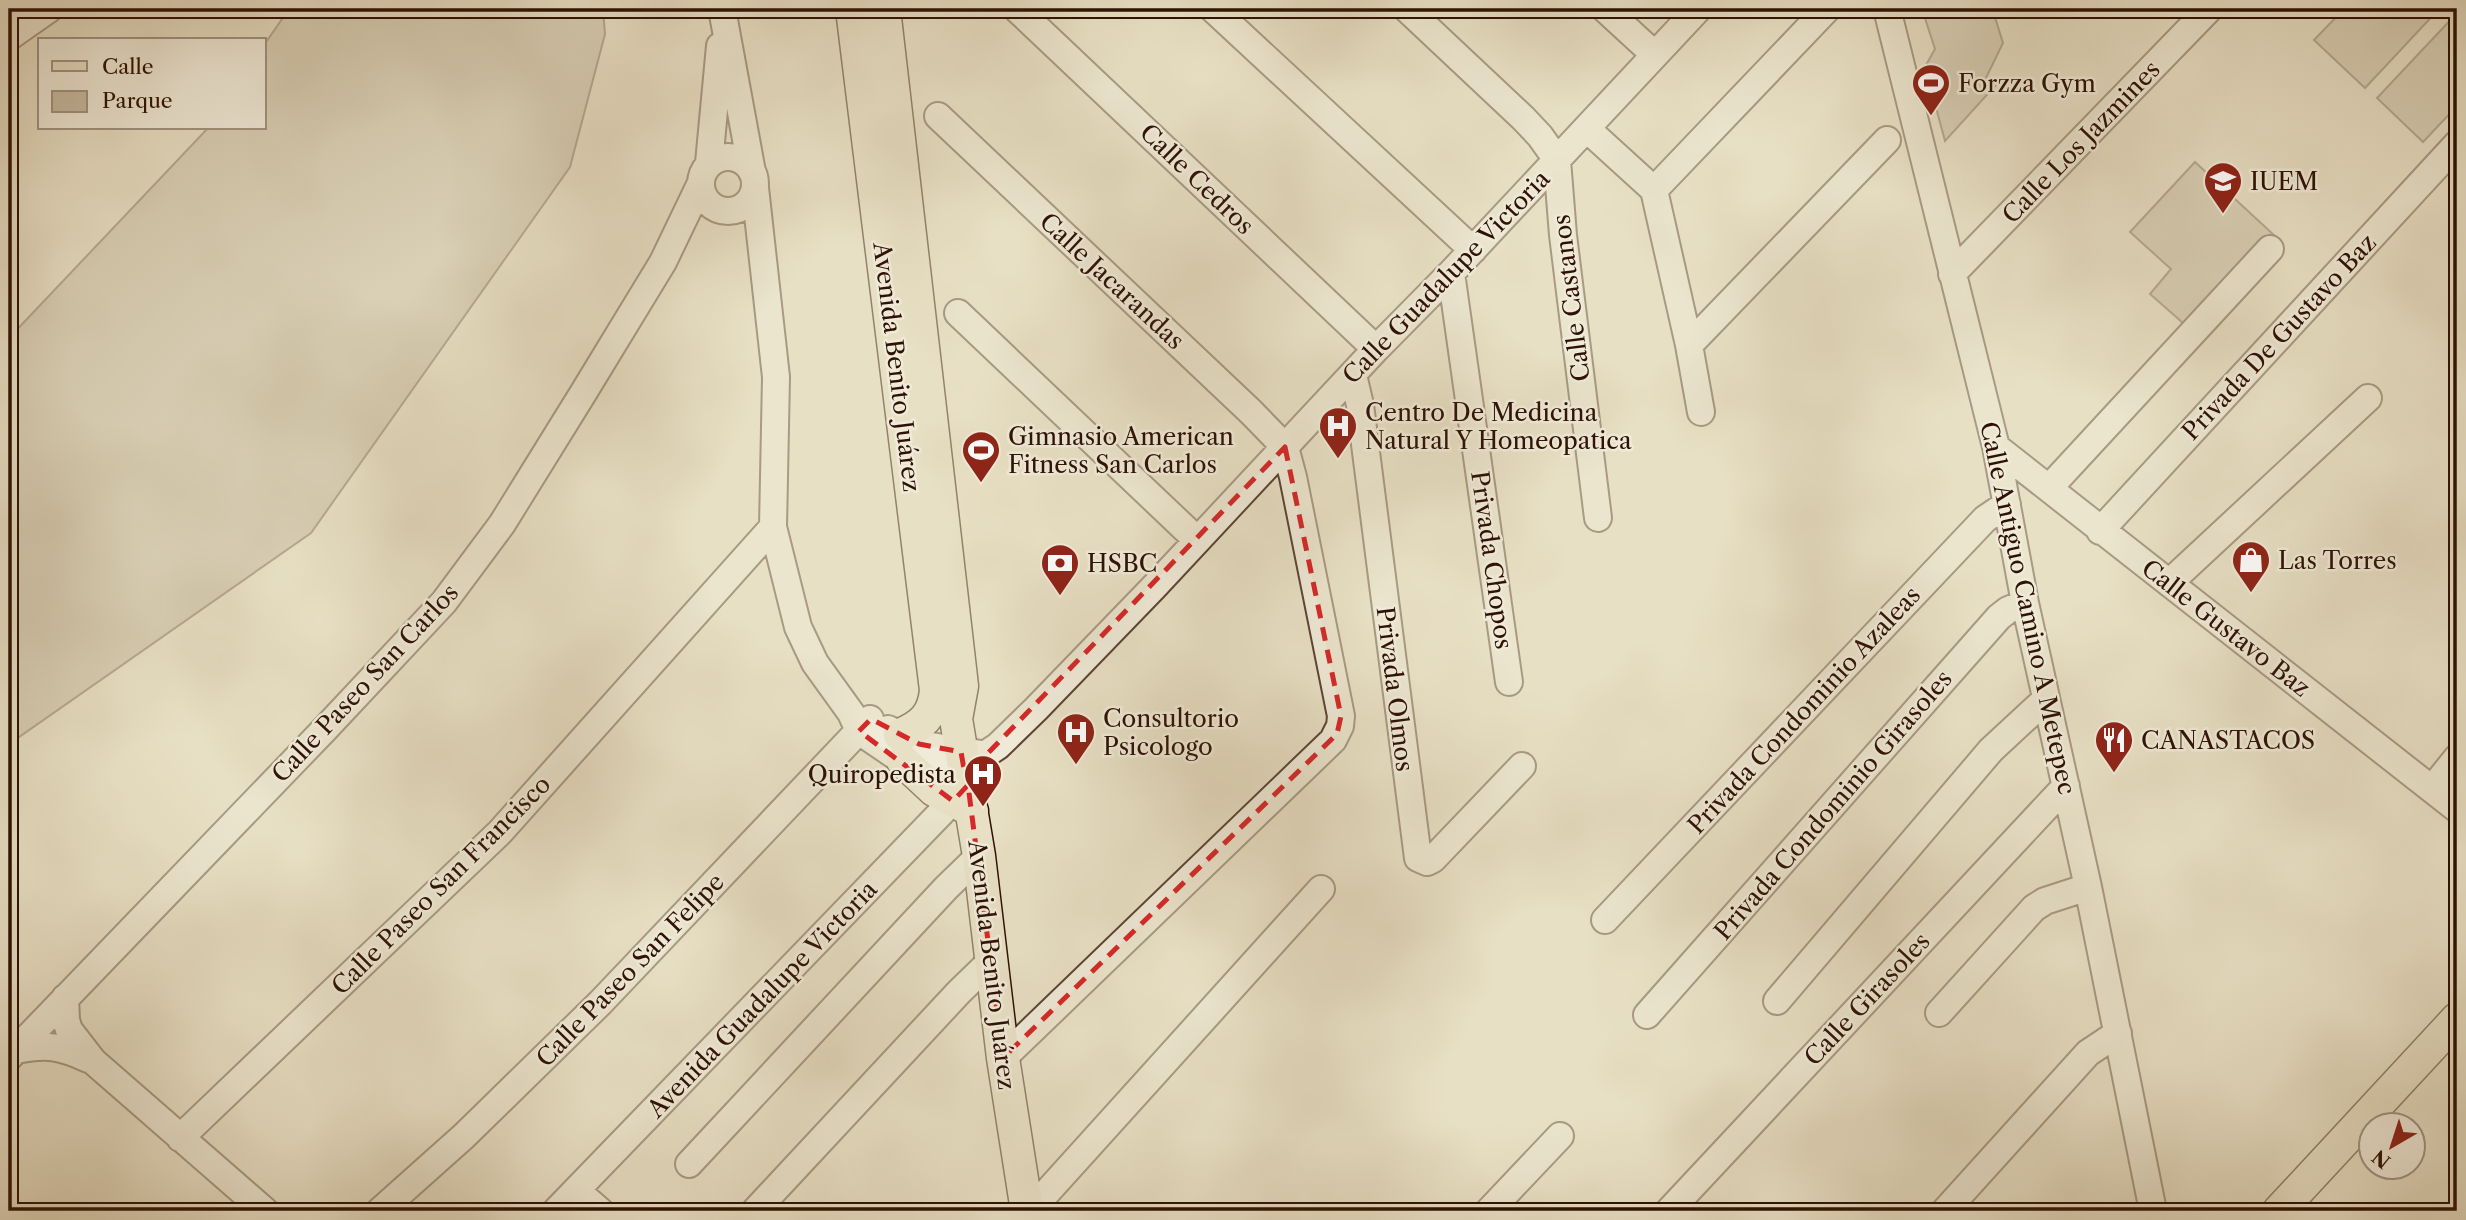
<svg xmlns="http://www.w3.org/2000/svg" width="2466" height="1220" font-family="'Libre Caslon Text',serif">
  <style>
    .green { fill: #c8bda4; stroke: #7a6754; stroke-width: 2 }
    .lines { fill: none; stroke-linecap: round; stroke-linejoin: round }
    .minor-casing { stroke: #5c4534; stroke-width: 30 }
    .major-casing { stroke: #2d1103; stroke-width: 35 }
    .minor { stroke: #f0ebd9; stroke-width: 26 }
    .major { stroke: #e8e0c5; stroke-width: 32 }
    .marked { fill: none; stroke: #d62828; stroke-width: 5; stroke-dasharray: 14 9; stroke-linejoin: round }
    .labels { text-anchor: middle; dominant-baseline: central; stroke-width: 5; stroke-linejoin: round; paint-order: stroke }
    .poi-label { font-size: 24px; fill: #2d1103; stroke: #f0ebd9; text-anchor: start }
    .street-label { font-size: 24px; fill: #2d1103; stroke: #f0ebd9 }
  </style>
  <rect width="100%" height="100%" fill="#e8e0c5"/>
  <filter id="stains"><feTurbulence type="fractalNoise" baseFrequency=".00286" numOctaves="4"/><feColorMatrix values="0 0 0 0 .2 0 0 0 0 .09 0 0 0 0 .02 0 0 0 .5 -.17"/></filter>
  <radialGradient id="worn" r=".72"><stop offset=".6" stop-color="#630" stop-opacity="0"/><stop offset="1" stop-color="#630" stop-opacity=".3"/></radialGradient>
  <!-- green -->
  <path class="green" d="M289,9H603L605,34L570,167L311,533L9,744V338L208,128H264V45Z
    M1922,9H2000L1994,14L2003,43L1983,84L1995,86L1945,141L1925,67L1935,49Z
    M2344,9H2439L2365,88L2314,40Z
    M2457,13V106L2423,142L2377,98Z
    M2195,162L2275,236L2191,330L2150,294L2171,269L2130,232Z"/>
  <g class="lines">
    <defs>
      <path id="minor" d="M722,9L752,172
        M1017,9L1376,349
        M1213,9L1473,250
        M1407,9L1523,118L1540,136L1557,160L1563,235L1598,518
        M1605,9L1655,55
        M1887,9L1996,447L2025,603L2088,887L2153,1211
        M9,37L49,9
        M938,116L1251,412L1285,447L1293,477L1341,716L1340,726L1333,740L1003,1058
        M1587,129L1654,190L1689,345L1701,412
        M701 184a27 27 0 1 1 54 0a27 27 0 1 1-54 0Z
        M709,163L720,46
        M755,188L776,377L773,527L798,627L815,663L851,713L859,731L903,761L942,771L964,769L998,746L1036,709L1154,587L1376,349L1451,273L1698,9
        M1654,190L1827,9
        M1451,273L1509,682
        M1952,274L2209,9
        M958,313L1197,540
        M1689,345L1887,140
        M1353,375L1360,405L1418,858L1427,862L1433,859L1522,766
        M1996,447L2457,809
        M2049,488L2270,249
        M2100,531L2457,144
        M2169,583L2368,398
        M888,729L919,744L981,754
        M2432,789L2457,758
        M1605,920L1985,519L2007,504
        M65,998L66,1020L69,1030L93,1061L265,1211
        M1777,1001L1991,750L2046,699
        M1939,1013L2034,908L2045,901L2088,887
        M1647,1015L1999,617L2008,610L2025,603
        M16,1050C47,1044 60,1046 88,1059
        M9,1057L324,730L444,602L502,524L582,395L663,262L700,185
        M180,1138L500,832L773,527
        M689,1164L946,888L979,856
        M577,1191L600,1211
        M380,1211L464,1136L600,1003L870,719
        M556,1211L966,787
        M755,1211L959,992L991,961
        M1030,1211L1321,889
        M1489,1211L1560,1136
        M1669,1211L2066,786
        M1945,1211L2088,1053L2118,1033"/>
      <path id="major" d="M852,9L936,690L956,719
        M884,9L962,686L956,719L979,856L1003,1058L1027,1211
        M900,735C922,726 934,715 936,690
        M903,761L934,790L972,811
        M2279,1211L2457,1019"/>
    </defs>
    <!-- minor casing -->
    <use href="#minor" class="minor-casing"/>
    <!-- major casing -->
    <use href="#major" class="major-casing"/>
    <!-- minor -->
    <use href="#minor" class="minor"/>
    <!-- major -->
    <use href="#major" class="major"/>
  </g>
  <!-- marked area -->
  <path d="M0 0H2466V1220H0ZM1285,447L1341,716L1337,734L1003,1058L968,785L953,801L859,731L871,719L919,744L961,752L964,769L987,754Z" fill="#e8e0c5" fill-opacity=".55" fill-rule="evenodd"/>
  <path class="marked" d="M1285,447L1341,716L1337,734L1003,1058L968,785L953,801L859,731L871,719L919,744L961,752L964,769L987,754Z"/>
  <!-- icons -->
  <defs>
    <symbol id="stadium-pin" viewBox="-11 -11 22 30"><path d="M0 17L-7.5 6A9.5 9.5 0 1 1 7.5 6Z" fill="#8f2418" stroke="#f0ebd9"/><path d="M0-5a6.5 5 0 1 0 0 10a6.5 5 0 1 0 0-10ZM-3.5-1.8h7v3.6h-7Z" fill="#fff"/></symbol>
    <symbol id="university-pin" viewBox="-11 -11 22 30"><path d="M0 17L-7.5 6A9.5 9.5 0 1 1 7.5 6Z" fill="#8f2418" stroke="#f0ebd9"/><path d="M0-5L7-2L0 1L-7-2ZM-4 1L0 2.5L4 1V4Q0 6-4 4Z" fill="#fff"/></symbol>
    <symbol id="hospital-pin" viewBox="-11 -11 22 30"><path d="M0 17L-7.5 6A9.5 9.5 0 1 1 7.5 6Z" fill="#8f2418" stroke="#f0ebd9"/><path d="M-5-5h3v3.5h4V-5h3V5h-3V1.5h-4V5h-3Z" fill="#fff"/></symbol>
    <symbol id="shop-pin" viewBox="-11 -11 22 30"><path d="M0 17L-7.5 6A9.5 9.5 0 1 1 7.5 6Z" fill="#8f2418" stroke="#f0ebd9"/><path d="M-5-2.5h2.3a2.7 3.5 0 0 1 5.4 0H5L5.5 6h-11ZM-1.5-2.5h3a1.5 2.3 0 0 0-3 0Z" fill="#fff"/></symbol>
    <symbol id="bank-pin" viewBox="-11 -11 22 30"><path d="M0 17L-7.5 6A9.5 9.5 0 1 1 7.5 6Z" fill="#8f2418" stroke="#f0ebd9"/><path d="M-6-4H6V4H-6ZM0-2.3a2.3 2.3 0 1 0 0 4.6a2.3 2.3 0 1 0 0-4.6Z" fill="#fff"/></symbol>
    <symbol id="restaurant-pin" viewBox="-11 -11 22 30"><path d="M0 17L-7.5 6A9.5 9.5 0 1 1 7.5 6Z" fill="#8f2418" stroke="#f0ebd9"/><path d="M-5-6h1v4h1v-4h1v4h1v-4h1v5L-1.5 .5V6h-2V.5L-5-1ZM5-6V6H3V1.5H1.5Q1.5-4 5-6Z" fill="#fff"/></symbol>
  </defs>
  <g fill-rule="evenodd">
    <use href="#stadium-pin" x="1909" y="61" width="44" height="60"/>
    <use href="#university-pin" x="2201" y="159" width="44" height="60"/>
    <use href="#hospital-pin" x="1316" y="404" width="44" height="60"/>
    <use href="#stadium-pin" x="959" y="428" width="44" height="60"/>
    <use href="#shop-pin" x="2229" y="538" width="44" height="60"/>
    <use href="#bank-pin" x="1038" y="541" width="44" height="60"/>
    <use href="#hospital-pin" x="1054" y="710" width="44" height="60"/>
    <use href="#restaurant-pin" x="2092" y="718" width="44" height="60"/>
    <use href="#hospital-pin" x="961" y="752" width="44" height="60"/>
  </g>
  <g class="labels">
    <!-- poi labels -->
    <g class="poi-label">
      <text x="1958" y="83">Forzza Gym</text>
      <text x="2250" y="181">IUEM</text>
      <text x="1365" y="412">Centro De Medicina<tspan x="1365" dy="28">Natural Y Homeopatica</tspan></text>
      <text x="1008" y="436">Gimnasio American<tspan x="1008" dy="28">Fitness San Carlos</tspan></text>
      <text x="2278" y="560">Las Torres</text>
      <text x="1087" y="563">HSBC</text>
      <text x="1103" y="718">Consultorio<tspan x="1103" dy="28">Psicologo</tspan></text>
      <text x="2141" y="740">CANASTACOS</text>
      <text x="956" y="774" text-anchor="end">Quiropedista</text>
    </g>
    <!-- street labels -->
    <g class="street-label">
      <text transform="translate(2081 142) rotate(-46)">Calle Los Jazmines</text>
      <text transform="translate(1197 179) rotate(44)">Calle Cedros</text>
      <text transform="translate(1446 277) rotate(-46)">Calle Guadalupe Victoria</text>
      <text transform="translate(1112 281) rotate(43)">Calle Jacarandas</text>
      <text transform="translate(1571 298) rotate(-97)">Calle Castanos</text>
      <text transform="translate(2279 337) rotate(-47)">Privada De Gustavo Baz</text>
      <text transform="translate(897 367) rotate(83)">Avenida Benito Juárez</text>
      <text transform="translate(1492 560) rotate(82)">Privada Chopos</text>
      <text transform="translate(2028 608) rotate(78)">Calle Antiguo Camino A Metepec</text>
      <text transform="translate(2226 628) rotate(38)">Calle Gustavo Baz</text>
      <text transform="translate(365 683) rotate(-47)">Calle Paseo San Carlos</text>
      <text transform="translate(1395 689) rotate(83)">Privada Olmos</text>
      <text transform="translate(1804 710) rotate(-47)">Privada Condominio Azaleas</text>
      <text transform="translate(1833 805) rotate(-49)">Privada Condominio Girasoles</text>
      <text transform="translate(441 885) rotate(-45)">Calle Paseo San Francisco</text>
      <text transform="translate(992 965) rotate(83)">Avenida Benito Juárez</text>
      <text transform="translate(630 970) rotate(-46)">Calle Paseo San Felipe</text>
      <text transform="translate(762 999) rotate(-46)">Avenida Guadalupe Victoria</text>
      <text transform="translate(1867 999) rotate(-47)">Calle Girasoles</text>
    </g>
  </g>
  <!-- margin -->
  <rect width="2466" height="1220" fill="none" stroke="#e8e0c5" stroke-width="35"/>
  <rect x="10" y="10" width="2445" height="1199" fill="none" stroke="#2d1103" stroke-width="3.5"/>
  <rect x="18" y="18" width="2431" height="1185" fill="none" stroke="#2d1103" stroke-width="2"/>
  <!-- legend -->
  <rect x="38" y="38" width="228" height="91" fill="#f0ebd9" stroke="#a29483" stroke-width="2"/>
  <rect x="52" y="61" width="35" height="10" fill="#e8e0c5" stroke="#a29483" stroke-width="2"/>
  <text x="102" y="74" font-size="21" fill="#2d1103">Calle</text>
  <rect x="52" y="91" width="35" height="21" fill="#c8bda4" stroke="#a29483" stroke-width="2"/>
  <text x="102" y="108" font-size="21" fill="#2d1103">Parque</text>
  <!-- north arrow -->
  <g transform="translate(2392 1146) rotate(219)"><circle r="33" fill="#f0ebd9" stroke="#a29483" stroke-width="2"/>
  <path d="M0-5L12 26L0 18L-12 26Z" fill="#8f2418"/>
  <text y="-10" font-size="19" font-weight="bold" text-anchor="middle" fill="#2d1103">N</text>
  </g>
  <rect width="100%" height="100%" filter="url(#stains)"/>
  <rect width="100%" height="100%" fill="url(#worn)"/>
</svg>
